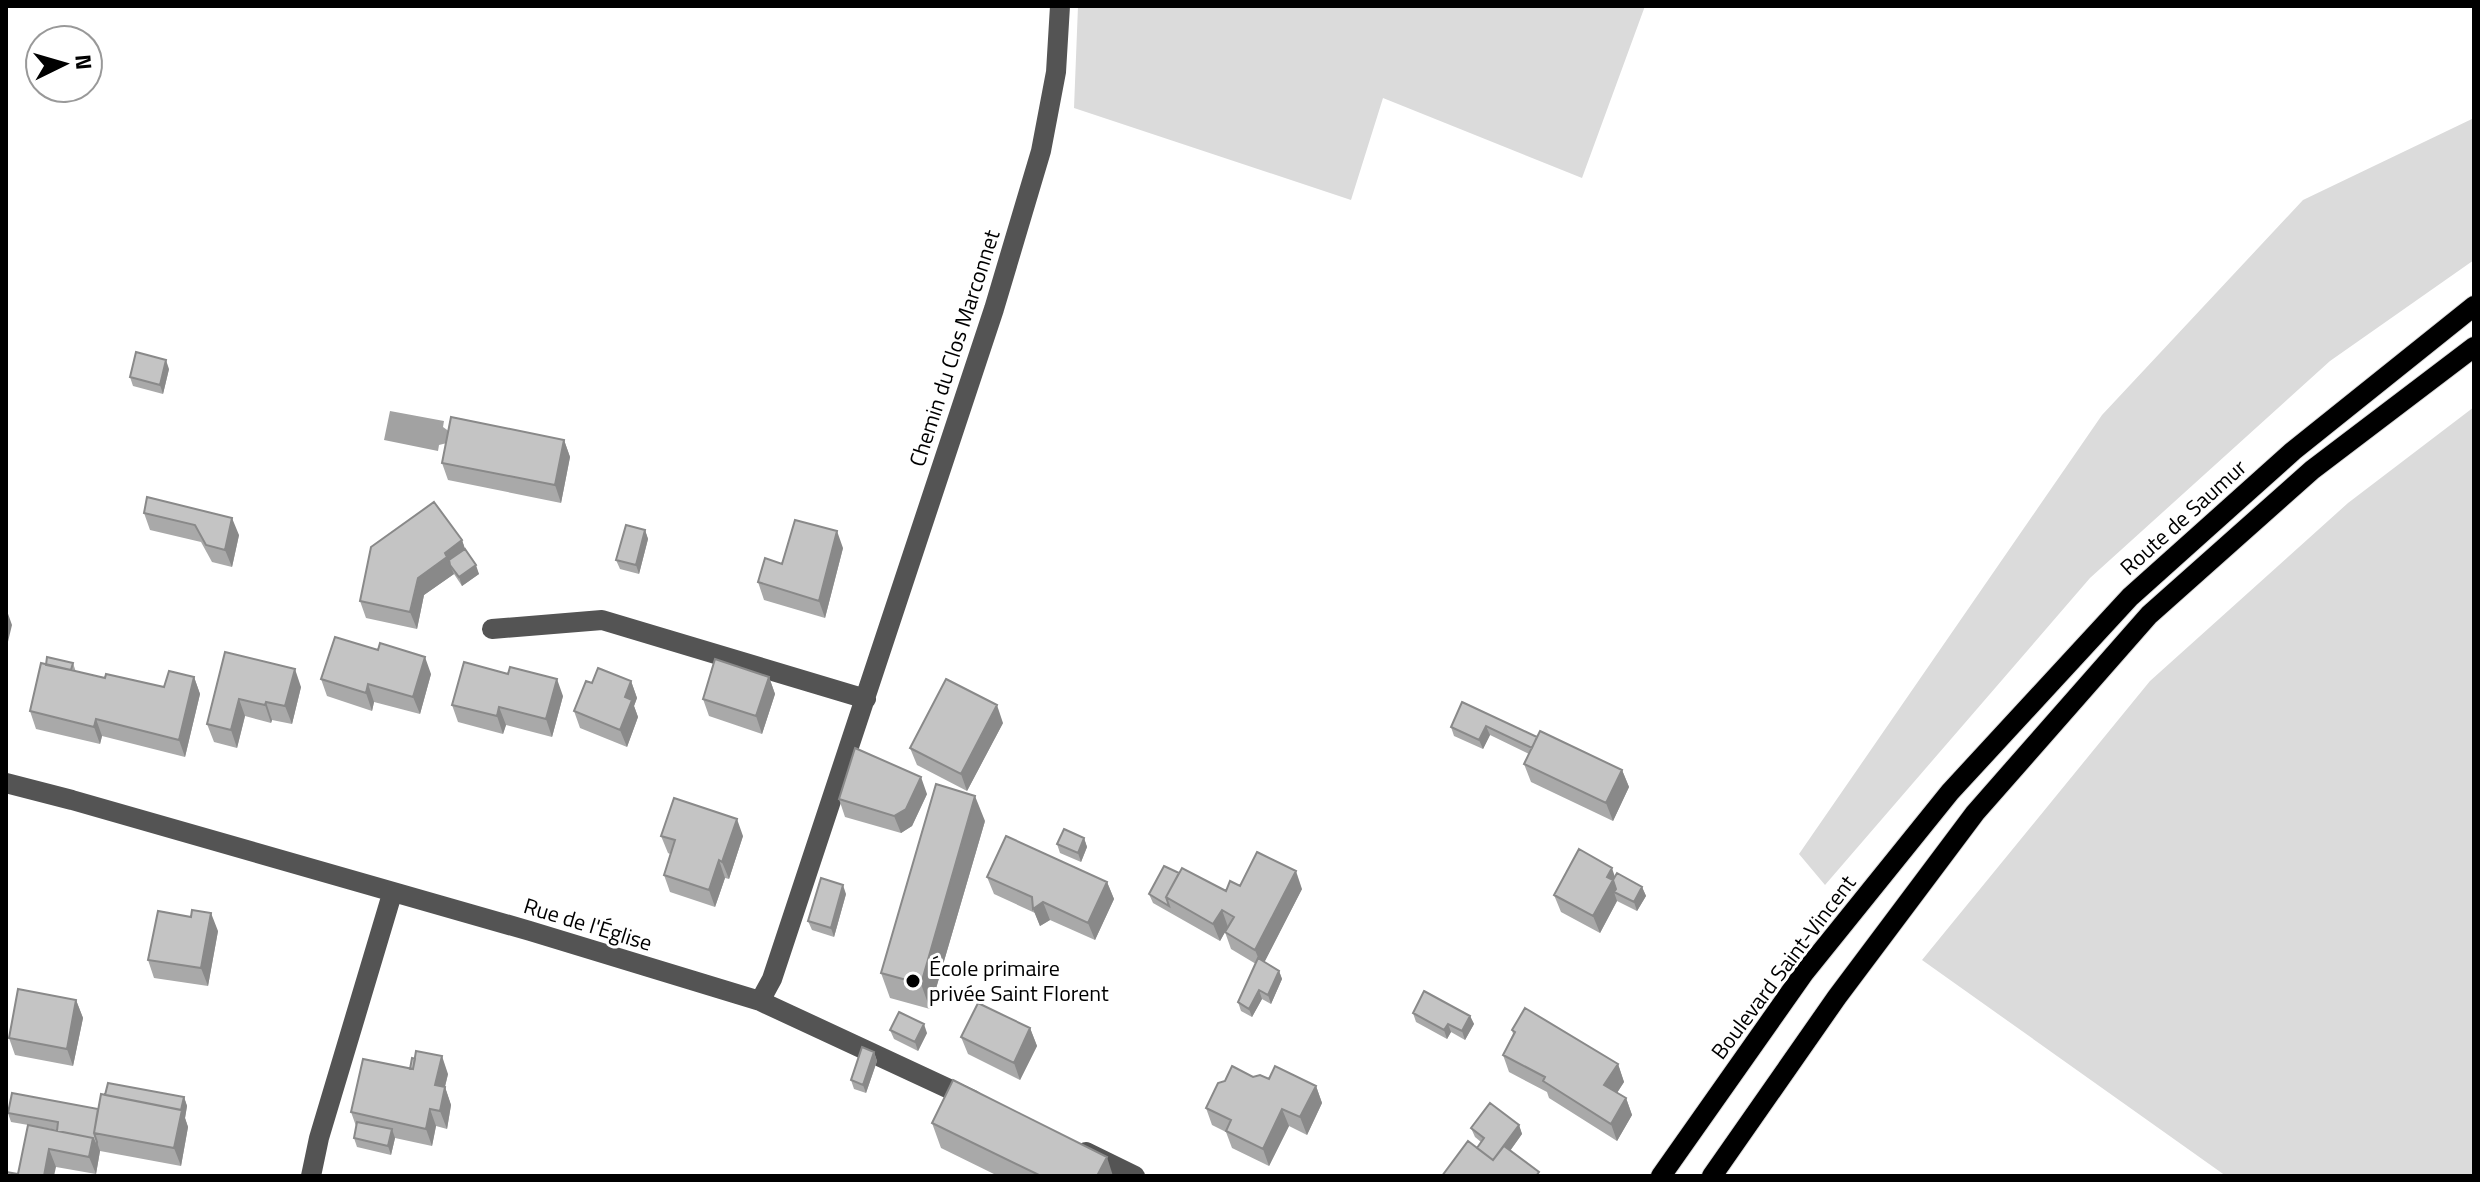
<svg xmlns="http://www.w3.org/2000/svg" width="2480" height="1182" font-family="'Titillium Web',sans-serif">
  <style>
    .green { fill: #dbdbdb }
    .water { fill: #a2a2a2 }
    .lines { fill: none; stroke-linecap: round; stroke-linejoin: round }
    .major-casing { stroke: #dbdbdb; stroke-width: 22 }
    .minor { stroke: #545454; stroke-width: 20 }
    .major { stroke: #000; stroke-width: 20 }
    .wall { fill: #a9a9a9 }
    .shaded-wall { fill: #898989 }
    .building { fill: #c4c4c4; stroke: #898989; stroke-width: 2 }
    .poi-dot { fill: #000; stroke: #fff; stroke-width: 3 }
    .labels { text-anchor: middle; dominant-baseline: central; stroke-width: 6; stroke-linejoin: round; paint-order: stroke }
    .street-label { font-size: 22px; fill: #000; stroke: #fff }
    .poi-label { font-size: 22px; fill: #000; stroke: #fff; text-anchor: start }
  </style>
  <rect width="100%" height="100%" fill="#fff"/>
  <!-- green -->
  <path class="green" d="M1078,6H1645L1582,178L1383,98L1351,200L1074,108Z
    M2474,118V260L2330,361L2090,578L1825,885L1799,854L2102,415L2303,200Z
    M2474,407V1155L2472,1176H2226L1922,960L2150,681L2348,503Z"/>
  <!-- water -->
  <path class="water" d="M390,411L444,421L443,427L450,432L447,443L439,445L438,451L384,440Z"/>
  <g class="lines">
    <defs>
      <path id="major" d="M1661,1176L1804,973L1950,792L2130,597L2293,451L2474,306
        M1712,1176L1837,997L1975,813L2149,615L2312,470L2474,347"/>
    </defs>
    <!-- major casing -->
    <use href="#major" class="major-casing"/>
    <!-- minor -->
    <path class="minor" d="M492,629L602,620L866,699
      M6,783L72,800L530,931L760,1001L973,1100
      M760,1001L772,979L994,309L1041,151L1056,72L1060,6
      M1086,1152L1135,1176
      M311,1176L319,1138L392,894"/>
    <!-- major -->
    <use href="#major" class="major"/>
  </g>
  <!-- wall -->
  <path class="wall" d="M169,369L163,394L133,386L130,377Z
    M564,440L570,457L561,503L448,480L442,463Z
    M144,513L239,535L232,567L212,562L201,542L150,530Z
    M645,530L648,539L639,574L620,569L616,560Z
    M462,540L465,549L479,574L462,586L454,574L424,595L417,629L366,618L360,601Z
    M843,548L825,618L764,600L758,582L782,564Z
    M225,652L301,687L292,724L272,720L271,723L245,716L237,748L214,742L207,724Z
    M73,663L76,672L105,678L164,687L194,677L200,694L185,757L102,736L100,744L36,729L30,711L46,664Z
    M431,674L420,714L374,702L372,711L327,696L321,679Z
    M769,677L775,694L762,734L709,716L703,699Z
    M631,681L637,698L634,706L638,717L627,747L580,728L574,711L592,683Z
    M563,696L552,737L506,725L503,734L458,722L452,705Z
    M1462,702L1537,737L1622,770L1629,787L1613,821L1531,782L1524,764L1529,754L1490,735L1483,749L1454,736L1451,727Z
    M1003,723L967,791L917,765L910,748Z
    M927,794L912,826L901,833L845,817L839,799Z
    M985,821L930,1009L890,998L881,973Z
    M661,836H743L729,879L725,878L715,907L670,892L664,875L670,854L668,853Z
    M1084,838L1087,847L1081,862L1060,853L1057,844Z
    M1179,873L1226,891L1240,886L1302,889L1264,962L1279,971L1282,979L1271,1004L1262,999L1252,1017L1241,1011L1238,1002L1256,964L1231,949L1225,932L1220,941L1153,903L1149,894Z
    M987,877L1107,882L1114,899L1095,940L1050,920L1040,926L1035,913L994,894Z
    M1615,877L1642,887L1646,896L1637,911L1617,901L1600,933L1561,912L1554,895Z
    M846,894L834,937L812,930L808,921Z
    M218,931L208,986L154,978L148,960Z
    M76,1000L83,1018L73,1066L15,1055L9,1038Z
    M1413,1013L1470,1016L1474,1024L1465,1040L1451,1032L1447,1039L1416,1022Z
    M1030,1028L1037,1046L1020,1080L968,1054L961,1037Z
    M890,1030L927,1033L918,1051L894,1039Z
    M1512,1030L1618,1064L1624,1082L1617,1093L1626,1098L1632,1115L1617,1141L1549,1098L1547,1092L1509,1072L1503,1055L1513,1034Z
    M874,1052L877,1061L866,1093L854,1089L851,1080Z
    M410,1069L448,1074L445,1087L451,1105L447,1129L436,1126L432,1146L395,1138L391,1155L357,1147L354,1138L356,1126L351,1112Z
    M1253,1077L1316,1086L1322,1103L1307,1135L1289,1126L1269,1166L1232,1148L1226,1132L1212,1125L1206,1108Z
    M105,1095L184,1097L187,1106L185,1118L188,1127L181,1166L100,1151L96,1174L56,1167L18,1174L57,1130L11,1122L8,1113L98,1109Z
    M932,1123L1113,1176H998L941,1148Z
    M1519,1125L1522,1134L1510,1151L1477,1148L1481,1142L1475,1137L1471,1128Z"/>
  <!-- shaded-wall -->
  <path class="shaded-wall" d="M166,360L169,369L163,394L160,385Z
    M564,440L570,457L561,503L555,485Z
    M232,518L239,535L232,567L225,550Z
    M645,530L648,539L639,574L636,565Z
    M837,531L843,548L825,618L819,601Z
    M462,540L468,558L450,565L454,574L424,595L417,629L410,612L418,578L445,553Z
    M476,565L479,574L462,586L459,577Z
    M6,608L12,625L6,650Z
    M425,657L431,674L420,714L413,697Z
    M295,669L301,687L292,724L285,706Z
    M194,677L200,694L185,757L179,740Z
    M769,677L775,694L762,734L756,716Z
    M557,679L563,696L552,737L546,719Z
    M631,681L637,698L634,706L638,717L627,747L620,730L625,697Z
    M368,684L374,702L372,711L366,693Z
    M239,699L245,716L237,748L231,730Z
    M266,702L272,720L271,723L265,705Z
    M997,705L1003,723L967,791L961,774Z
    M499,707L506,725L503,734L497,716Z
    M96,719L102,736L100,744L94,727Z
    M1486,726L1490,735L1483,749L1479,740Z
    M1622,770L1629,787L1613,821L1606,803Z
    M921,777L927,794L912,826L901,833L894,816Z
    M975,796L985,821L930,1009L921,984Z
    M737,819L743,836L729,879L722,862Z
    M1084,838L1087,847L1081,862L1078,853Z
    M719,860L725,878L715,907L709,890Z
    M1612,868L1618,886L1614,892L1617,901L1600,933L1593,916L1607,877Z
    M1296,871L1302,889L1262,967L1255,950Z
    M1107,882L1114,899L1095,940L1088,923Z
    M843,885L846,894L834,937L831,928Z
    M1642,887L1646,896L1637,911L1634,902Z
    M1043,902L1050,920L1040,926L1033,909Z
    M1222,910L1228,927L1220,941L1213,924Z
    M211,913L218,931L208,986L201,968Z
    M1279,971L1282,979L1271,1004L1268,995Z
    M1259,990L1262,999L1252,1017L1249,1009Z
    M76,1000L83,1018L73,1066L67,1049Z
    M1470,1016L1474,1024L1465,1040L1462,1031Z
    M924,1024L927,1033L918,1051L915,1042Z
    M1448,1024L1451,1032L1447,1039L1444,1030Z
    M1030,1028L1037,1046L1020,1080L1014,1063Z
    M874,1052L877,1061L866,1093L863,1085Z
    M442,1056L448,1074L441,1102L435,1085Z
    M1618,1064L1624,1082L1611,1102L1604,1085Z
    M1316,1086L1322,1103L1307,1135L1300,1117Z
    M445,1087L451,1105L447,1129L440,1111Z
    M184,1097L187,1106L185,1118L188,1127L181,1166L174,1148Z
    M1626,1098L1632,1115L1617,1141L1611,1124Z
    M430,1109L436,1126L432,1146L426,1129Z
    M1282,1109L1289,1126L1269,1166L1263,1149Z
    M1519,1125L1522,1134L1504,1159L1500,1150Z
    M392,1129L395,1138L391,1155L388,1146Z
    M93,1138L97,1142L100,1151L96,1174L89,1157Z
    M49,1149L56,1167L54,1176H44Z
    M1107,1157L1113,1176H1097Z"/>
  <!-- building -->
  <path class="building" d="M136,352L166,360L160,385L130,377Z
    M451,417L564,440L555,485L442,463Z
    M147,497L232,518L225,550L206,545L195,525L144,513Z
    M434,502L462,540L445,553L447,557L418,578L410,612L360,601L371,547Z
    M795,520L837,531L819,601L758,582L765,558L782,564Z
    M626,525L645,530L636,565L616,560Z
    M465,549L476,565L459,577L450,565L449,560Z
    M335,637L378,650L380,643L425,657L413,697L368,684L366,693L321,679Z
    M225,652L295,669L285,706L266,702L265,705L239,699L231,730L207,724Z
    M47,657L73,663L71,670L46,665Z
    M715,659L769,677L756,716L703,699Z
    M464,662L508,674L510,667L557,679L546,719L499,707L497,716L452,705Z
    M41,663L105,678L106,674L164,687L169,671L194,677L179,740L96,719L94,727L30,711Z
    M598,668L631,681L625,697L632,700L620,730L574,711L586,681L592,683Z
    M946,679L997,705L961,774L910,748Z
    M1462,702L1537,737L1532,748L1486,726L1479,740L1451,727Z
    M1540,731L1622,770L1606,803L1524,764Z
    M855,748L921,777L906,809L894,816L839,799Z
    M936,784L975,796L921,984L881,973Z
    M674,798L737,819L722,862L719,860L709,890L664,875L675,840L661,836Z
    M1064,829L1084,838L1078,853L1057,844Z
    M1006,836L1107,882L1088,923L1043,902L1033,909L1032,897L987,877Z
    M1579,849L1612,868L1607,877L1613,880L1593,916L1554,895Z
    M1257,852L1296,871L1255,950L1225,932L1234,917L1222,910L1213,924L1166,897L1182,868L1226,891L1230,881L1240,886Z
    M1164,866L1179,873L1166,897L1169,906L1149,894Z
    M1617,873L1642,887L1634,902L1614,892L1616,889L1613,880Z
    M821,878L843,885L831,928L808,921Z
    M192,910L211,913L201,968L148,960L158,911L191,917Z
    M1258,958L1279,971L1268,995L1259,990L1249,1009L1238,1002Z
    M18,989L76,1000L67,1049L9,1038Z
    M1424,991L1470,1016L1462,1031L1448,1024L1444,1030L1413,1013Z
    M978,1003L1030,1028L1014,1063L961,1037Z
    M1525,1008L1618,1064L1604,1085L1626,1098L1611,1124L1543,1081L1545,1077L1503,1055L1515,1032L1512,1030Z
    M899,1012L924,1024L915,1042L890,1030Z
    M862,1047L874,1052L863,1085L851,1080Z
    M416,1051L442,1056L435,1085L445,1087L440,1111L430,1109L426,1129L351,1112L363,1059L413,1069Z
    M412,1058L415,1059L413,1069H410Z
    M1232,1066L1253,1077L1260,1075L1269,1079L1275,1066L1316,1086L1300,1117L1282,1109L1263,1149L1226,1131L1231,1120L1206,1108L1218,1083L1225,1081Z
    M953,1080L1107,1157L1097,1176H1041L932,1123Z
    M108,1083L184,1097L181,1110L105,1095Z
    M12,1093L98,1109L94,1133L97,1142L96,1146L93,1138L57,1131L58,1122L8,1113Z
    M101,1094L182,1110L174,1148L94,1133Z
    M1490,1103L1519,1125L1493,1160L1477,1148L1484,1138L1471,1128Z
    M357,1122L392,1129L388,1146L354,1138Z
    M28,1125L93,1138L89,1157L49,1149L44,1176H6V1172L18,1174Z
    M1468,1141L1493,1160L1504,1146L1539,1172L1536,1176H1442Z"/>
  <!-- markers -->
  <circle class="poi-dot" cx="913" cy="981" r="8"/>
  <g class="labels">
    <!-- street labels -->
    <g class="street-label">
      <text transform="translate(954 348) rotate(-72)">Chemin du Clos Marconnet</text>
      <text transform="translate(2183 517) rotate(-42)">Route de Saumur</text>
      <text transform="translate(588 924) rotate(17)">Rue de l'Église</text>
      <text transform="translate(1783 967) rotate(-53)">Boulevard Saint-Vincent</text>
    </g>
    <!-- poi labels -->
    <g class="poi-label">
      <text x="929" y="968">École primaire<tspan x="929" dy="25">privée Saint Florent</tspan></text>
    </g>
  </g>
  <!-- border -->
  <rect width="2480" height="1182" fill="none" stroke="#000000" stroke-width="16"/>
  <!-- north arrow -->
  <g transform="translate(64 64) rotate(85)"><circle r="38" fill="#ffffff" stroke="#999999" stroke-width="2"/>
  <path d="M0-6L14 30L0 20L-14 30Z" fill="#000000"/>
  <text y="-12" font-size="22" font-weight="bold" text-anchor="middle" fill="#000000">N</text>
  </g>
</svg>
